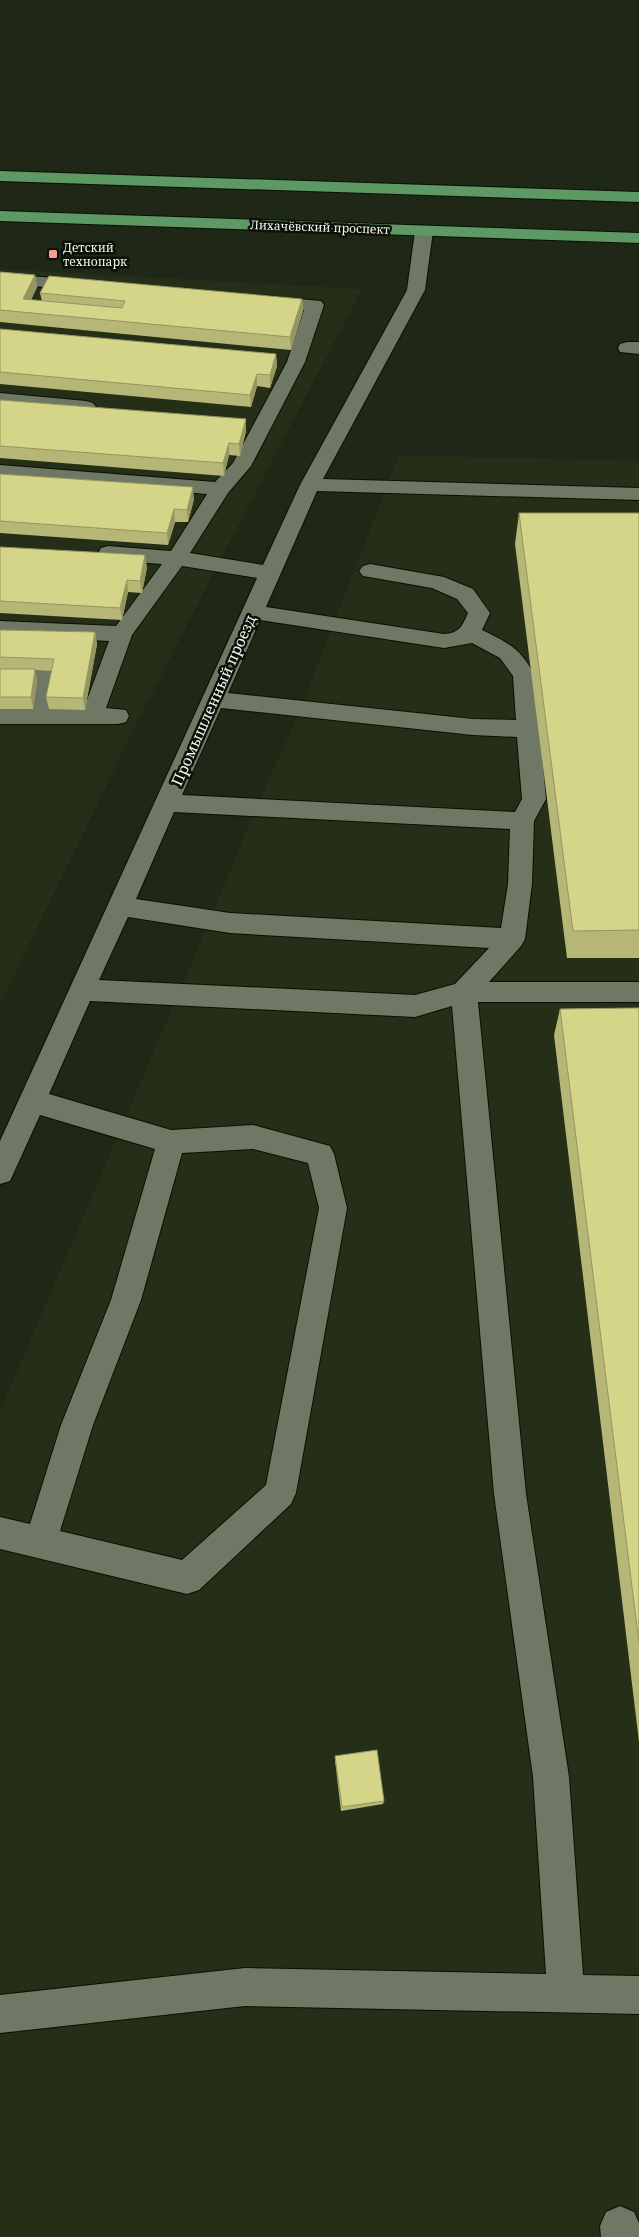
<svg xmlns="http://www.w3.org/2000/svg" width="639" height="2237" font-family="'Noto Serif',serif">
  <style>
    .built { fill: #252f18 }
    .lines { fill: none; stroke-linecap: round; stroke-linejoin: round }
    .minor-casing { stroke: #091002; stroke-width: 2 }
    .major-casing { stroke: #091002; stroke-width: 2 }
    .minor { fill: #6e7864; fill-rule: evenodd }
    .major { fill: #5d9865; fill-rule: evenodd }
    .wall { fill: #b6b776 }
    .shaded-wall { fill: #949560 }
    .building { fill: #d4d589; stroke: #949560 }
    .poi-dot { fill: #f59d8f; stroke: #0b0f08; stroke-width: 2 }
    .labels { text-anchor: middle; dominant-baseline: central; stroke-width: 5; stroke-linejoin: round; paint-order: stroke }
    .far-street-label { font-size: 12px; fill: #f1f7eb; stroke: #0b0f08 }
    .far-poi-label { font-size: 12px; fill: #f1f7eb; stroke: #0b0f08; text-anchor: start }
    .street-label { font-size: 15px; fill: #f1f7eb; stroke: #0b0f08 }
  </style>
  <rect width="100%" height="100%" fill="#1f2716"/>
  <!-- built -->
  <path class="built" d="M0,269L362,289L218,564L133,731L0,1004Z
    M399,455L639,461V2237H0V1411L210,920L253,815L296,720Z"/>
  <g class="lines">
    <defs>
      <path id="minor" d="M424,226L430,227L433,231L425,290L323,479L639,488V500L317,491L266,607L444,634C459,633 462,627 468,613L457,599L432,588L363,576L359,571L363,566L370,564L444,577L473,589L490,613L482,630C509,643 521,649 535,676L546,799L534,821L532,884L525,939L521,946L489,982H639V1002H478L526,1494L569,1777L583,1975L639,1976V2014L245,2006L0,2033V1995L245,1968L546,1974L533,1777L494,1494L452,1006L415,1017L90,1001L49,1094L171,1130L253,1125L330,1146L334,1154L347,1208L296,1493L291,1504L199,1590L187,1594L0,1549V1517L30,1524L61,1425L111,1300L155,1149L40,1115L10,1181L0,1184V1141L257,578L182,566L132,635L106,708L126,710L129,716L126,722L118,724H0V708H30L34,684H0V668L47,669L55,672L58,677L53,708H84L109,641L0,635V621L116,626L162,564L108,560L101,558L98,553L101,548L108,546L171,551L207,494L0,477V465L215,482L233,463L287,362L304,310L260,305L257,301L260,297L266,296L321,301L324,305L305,362L251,466L228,493L190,553L263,565L300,485L407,290L415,231L418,227ZM260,620L444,648L472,643L500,658L513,676L516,720L473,719L228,693ZM221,708L473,735L517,737L522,799L515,812L182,795ZM174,812L510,829L508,884L501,928L230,913L136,899ZM128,917L230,933L489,948L455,984L415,995L99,980ZM253,1149L308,1163L319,1208L266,1485L182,1560L60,1531L93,1425L141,1300L182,1153Z
        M0,274L84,280L90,281L93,285L90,289L84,290L3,284H0Z
        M627,342H639V354L620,352L618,348L620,344Z
        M0,393L86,401L93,403L96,407L93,411L86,413L0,405Z
        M620,2206L634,2212L639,2223V2237H601L600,2226L606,2212Z"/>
      <path id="major" d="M0,171L639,192V202L0,181Z
        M0,211L639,233V243L0,221Z"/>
    </defs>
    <!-- minor casing -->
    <use href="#minor" class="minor-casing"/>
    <!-- major casing -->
    <use href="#major" class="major-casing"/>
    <!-- minor -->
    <use href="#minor" class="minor"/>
    <!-- major -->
    <use href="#major" class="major"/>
  </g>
  <!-- wall -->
  <path class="wall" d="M0,272L35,275L37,287L31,300L42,301L40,293L302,299L303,311L291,350L0,322Z
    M0,329L276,354L277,366L270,388L257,386L251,407L0,384Z
    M0,400L246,431L240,456L229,455L224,476L0,458Z
    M0,474L194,499L188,522H175L168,545L0,533Z
    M519,513H639V958H567L515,544Z
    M0,547L147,567L142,593L128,592L122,620L0,613Z
    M0,630L95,632L97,644L85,710L49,709L46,697L52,671L35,670L37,682L33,709H0Z
    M639,1008V1742L554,1035L560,1009Z
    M335,1756L384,1801L383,1804L341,1811L335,1760Z"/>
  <!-- shaded-wall -->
  <path class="shaded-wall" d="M35,275L37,287L25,312L23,299Z
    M302,299L303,311L291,350L290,337Z
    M276,354L277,366L270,388V375Z
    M257,374V386L251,407L250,395Z
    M246,419V431L240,456L239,444Z
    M229,443V455L224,476L223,463Z
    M193,487L194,499L188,522L187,510Z
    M174,509L175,522L168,545L167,533Z
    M145,555L147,567L142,593L140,581Z
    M127,580L128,592L122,620L120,608Z
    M95,632L97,644L85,710L83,698Z
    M35,669L37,682L33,709L31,697Z"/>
  <!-- building -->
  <path class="building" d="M0,272L35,275L23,299L122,308L125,301L40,293L49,276L302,299L290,337L0,310Z
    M0,329L276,354L270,375L257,374L250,395L0,372Z
    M0,400L246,419L239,444L229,443L223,463L0,446Z
    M0,474L193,487L187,510L174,509L167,533L0,521Z
    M519,513H639V930L573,931Z
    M0,547L145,555L140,581L127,580L120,608L0,601Z
    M0,630L95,632L83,698L46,697L54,659L0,657Z
    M0,669H35L31,697H0Z
    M639,1008V1643L560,1009Z
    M377,1750L384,1801L342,1807L335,1756Z"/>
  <!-- markers -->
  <rect class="poi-dot" x="48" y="249" width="10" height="10" rx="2.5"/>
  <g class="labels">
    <!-- far-street labels -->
    <g class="far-street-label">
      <text transform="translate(320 227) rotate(2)">Лихачёвский проспект</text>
    </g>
    <!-- far-poi labels -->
    <g class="far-poi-label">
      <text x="63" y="247">Детский<tspan x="63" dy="14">технопарк</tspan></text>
    </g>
    <!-- street labels -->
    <g class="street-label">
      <text transform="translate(213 700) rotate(-66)">Промышленный проезд</text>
    </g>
  </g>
</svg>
